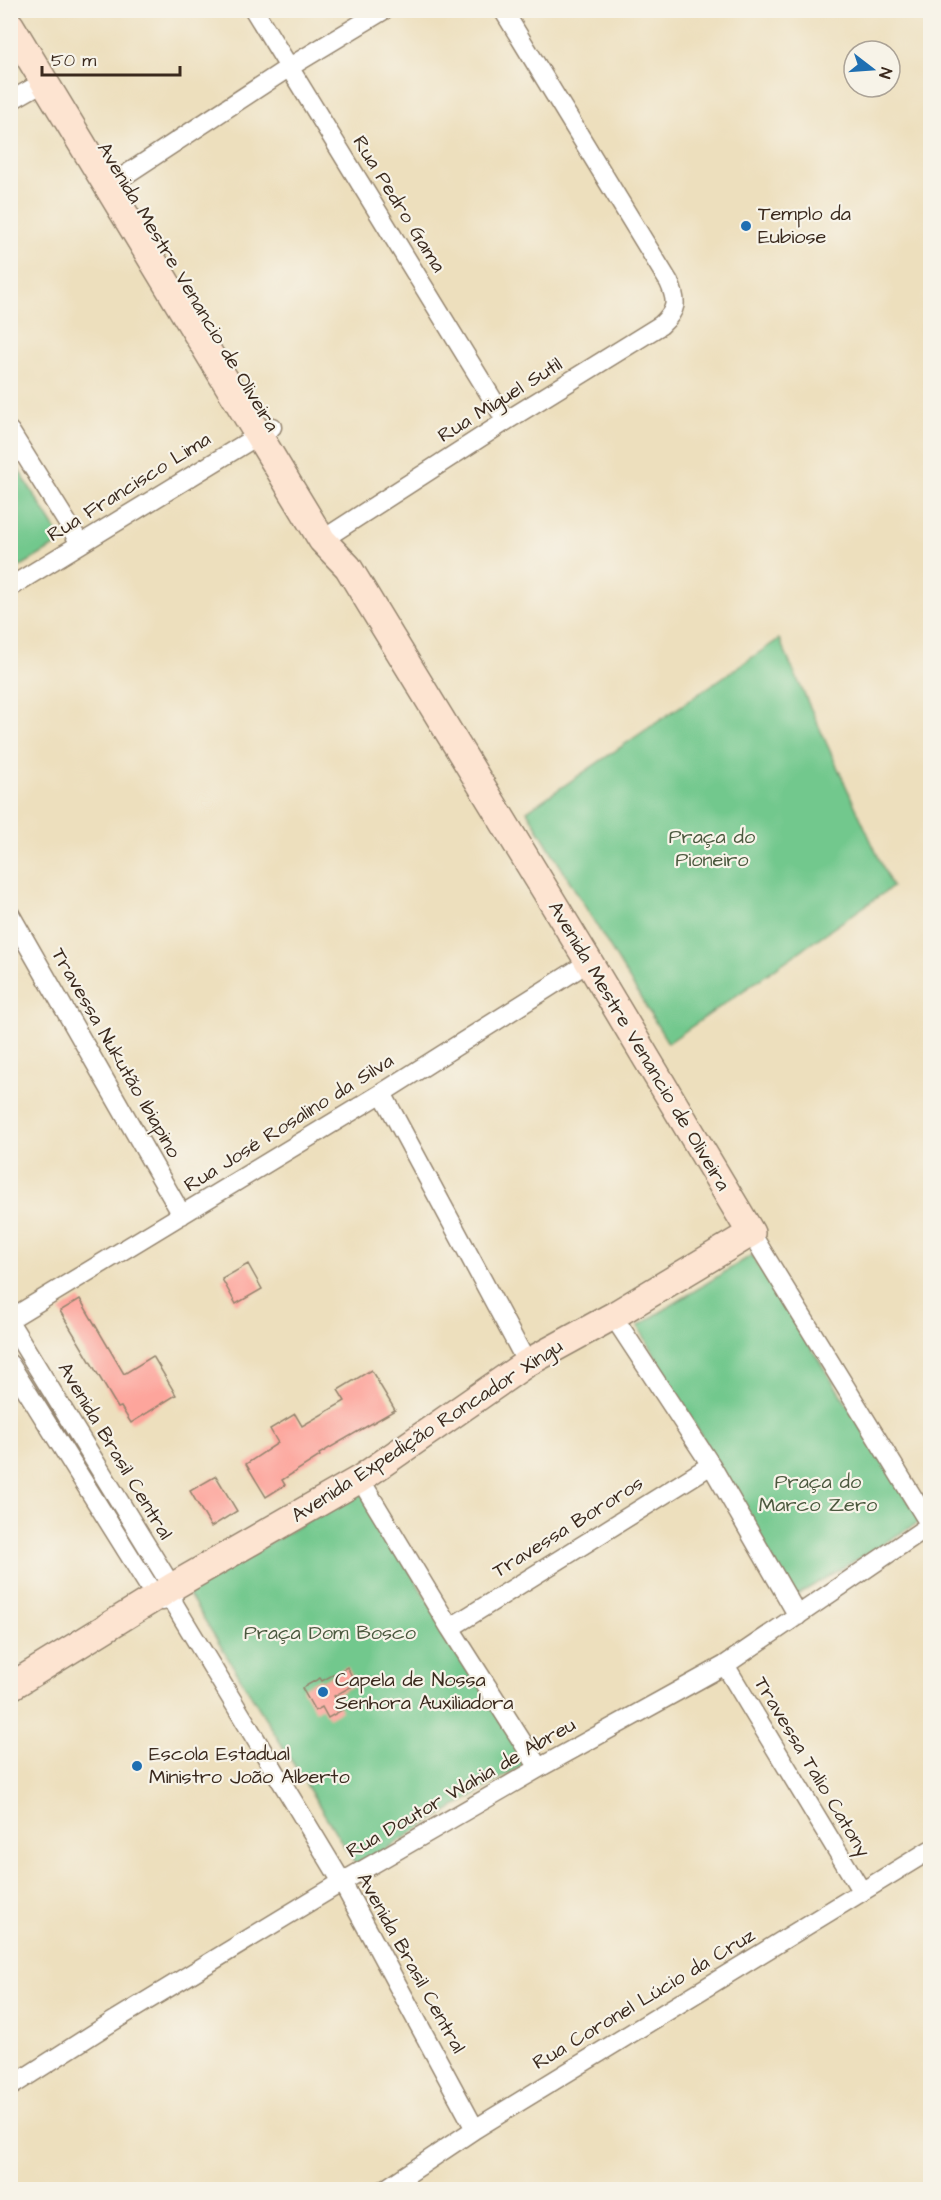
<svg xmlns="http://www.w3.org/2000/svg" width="941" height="2200" font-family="'Architects Daughter',sans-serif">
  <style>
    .green { fill: #72c88d; stroke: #567956; stroke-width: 1.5 }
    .building { fill: #fda59c }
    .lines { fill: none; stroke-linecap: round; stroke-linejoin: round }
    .street-casing { stroke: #94846e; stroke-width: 21 }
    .secondary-casing { stroke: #94846e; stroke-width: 30 }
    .street { stroke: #fff; stroke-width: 18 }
    .secondary { stroke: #fde4d1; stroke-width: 27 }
    .poi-dot { fill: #1f6fb2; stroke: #f7f3e8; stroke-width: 2 }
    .labels { text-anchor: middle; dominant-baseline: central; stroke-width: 4.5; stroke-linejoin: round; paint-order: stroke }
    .street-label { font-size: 20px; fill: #3b2a1e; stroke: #f7f3e8 }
    .poi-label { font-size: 20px; fill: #3b2a1e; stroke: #f7f3e8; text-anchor: start }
    .park-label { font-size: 20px; fill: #4c593f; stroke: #f7f3e8 }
  </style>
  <rect width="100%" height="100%" fill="#f7f3e8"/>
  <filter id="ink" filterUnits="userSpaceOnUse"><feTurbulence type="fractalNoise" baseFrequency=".0167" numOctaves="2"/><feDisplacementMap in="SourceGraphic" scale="12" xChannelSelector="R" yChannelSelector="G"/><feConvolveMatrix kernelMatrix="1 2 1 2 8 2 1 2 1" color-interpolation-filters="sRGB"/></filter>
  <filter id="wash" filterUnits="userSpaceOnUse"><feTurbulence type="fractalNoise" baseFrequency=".008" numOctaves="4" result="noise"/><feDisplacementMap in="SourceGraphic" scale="24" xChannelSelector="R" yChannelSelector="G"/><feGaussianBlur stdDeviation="1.35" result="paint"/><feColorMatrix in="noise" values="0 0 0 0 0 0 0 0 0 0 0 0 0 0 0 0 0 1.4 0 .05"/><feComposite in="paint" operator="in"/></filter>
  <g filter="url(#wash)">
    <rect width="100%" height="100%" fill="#eddfbd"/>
    <!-- green -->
    <path class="green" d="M10,456L63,541L11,572H10Z
      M779,639L892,887L668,1043L527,811Z
      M752,1255L921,1521L794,1597L638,1326Z
      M360,1489L526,1763L357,1867L188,1593Z"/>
    <g id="blocks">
      <!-- building -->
      <path class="building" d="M248,1264L262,1289L236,1304L222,1279Z
        M80,1299L124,1374L153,1356L176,1395L131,1423L121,1407L118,1408L60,1311Z
        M371,1370L395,1410L319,1454L320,1456L282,1480L285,1485L266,1497L246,1464L278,1443L270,1429L295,1414L302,1426L345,1401L338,1390Z
        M216,1476L237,1511L211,1527L190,1491Z
        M347,1667L356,1684L334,1696L342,1710L328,1718L322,1707L315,1711L302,1688L320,1678L322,1681Z"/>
    </g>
  </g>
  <g filter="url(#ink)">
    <use href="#blocks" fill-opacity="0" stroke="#94846e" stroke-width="1.5"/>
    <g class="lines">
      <defs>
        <path id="street" d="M254,10L506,421
          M10,101L45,81
          M107,187L288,68L384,10
          M10,431L80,543
          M322,540L506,421L661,325C677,310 678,302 669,282L503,10
          M10,587L272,427
          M10,914L182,1215
          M382,1093L527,1363
          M751,1233L930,1525
          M613,1316L711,1465L798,1616
          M10,1319L382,1093L589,962
          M10,1323L172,1587L174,1604L342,1882L475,2129
          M10,1364L156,1598L163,1601
          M360,1479L450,1628L539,1768
          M450,1628L711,1465
          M725,1665L862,1892
          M10,2087L112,2022L342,1882L539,1768L725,1665L930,1525
          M384,2190L475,2129L930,1850"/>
        <path id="secondary" d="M10,25L322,540L348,567L589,962L751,1233L613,1316L527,1363L360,1479L172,1587L10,1687"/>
      </defs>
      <!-- street casing -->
      <use href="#street" class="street-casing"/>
      <!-- secondary casing -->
      <use href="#secondary" class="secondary-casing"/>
      <!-- street -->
      <use href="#street" class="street"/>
      <!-- secondary -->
      <use href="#secondary" class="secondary"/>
    </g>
  </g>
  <!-- markers -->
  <g class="poi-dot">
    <circle cx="746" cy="226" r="6"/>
    <circle cx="323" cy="1692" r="6"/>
    <circle cx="137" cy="1766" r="6"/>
  </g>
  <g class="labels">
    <!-- street labels -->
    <g class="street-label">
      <text transform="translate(399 204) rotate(58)">Rua Pedro Gama</text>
      <text transform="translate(188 287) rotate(59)">Avenida Mestre Venancio de Oliveira</text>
      <text transform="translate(500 400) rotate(-32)">Rua Miguel Sutil</text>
      <text transform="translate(129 487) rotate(-32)">Rua Francisco Lima</text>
      <text transform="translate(639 1046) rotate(59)">Avenida Mestre Venancio de Oliveira</text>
      <text transform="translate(116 1053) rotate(60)">Travessa Nukutão Ibiapino</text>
      <text transform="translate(289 1123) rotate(-32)">Rua José Rosalino da Silva</text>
      <text transform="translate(427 1431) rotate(-33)">Avenida Expedição Roncador Xingu</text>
      <text transform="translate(115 1451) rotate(59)">Avenida Brasil Central</text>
      <text transform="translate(568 1527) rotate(-32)">Travessa Bororos</text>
      <text transform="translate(812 1767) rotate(59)">Travessa Talio Catony</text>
      <text transform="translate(461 1788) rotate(-30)">Rua Doutor Wahia de Abreu</text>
      <text transform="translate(411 1963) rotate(61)">Avenida Brasil Central</text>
      <text transform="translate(644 1999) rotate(-31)">Rua Coronel Lúcio da Cruz</text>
    </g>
    <!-- poi labels -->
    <g class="poi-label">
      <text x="758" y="214">Templo da<tspan x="758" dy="23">Eubiose</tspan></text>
      <text x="335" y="1680">Capela de Nossa<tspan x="335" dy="23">Senhora Auxiliadora</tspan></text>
      <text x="149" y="1754">Escola Estadual<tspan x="149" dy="23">Ministro João Alberto</tspan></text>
    </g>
    <!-- park labels -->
    <g class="park-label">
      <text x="712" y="837">Praça do<tspan x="712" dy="23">Pioneiro</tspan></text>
      <text x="818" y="1482">Praça do<tspan x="818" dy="23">Marco Zero</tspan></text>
      <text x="330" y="1633">Praça Dom Bosco</text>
    </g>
  </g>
  <!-- margin -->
  <rect width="941" height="2200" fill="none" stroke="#f7f3e8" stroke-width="36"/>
  <!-- north arrow -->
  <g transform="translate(872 69) rotate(107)"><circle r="28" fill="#f7f3e8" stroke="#aca397" stroke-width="1.5"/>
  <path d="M0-4.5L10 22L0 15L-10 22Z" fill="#1f6fb2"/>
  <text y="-9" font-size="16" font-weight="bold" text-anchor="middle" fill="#3b2a1e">N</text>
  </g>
  <!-- scale -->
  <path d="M42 66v9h138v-9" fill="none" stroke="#3b2a1e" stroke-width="3"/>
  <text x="51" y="66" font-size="18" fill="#3b2a1e" stroke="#f7f3e8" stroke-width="4.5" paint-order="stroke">50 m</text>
</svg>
